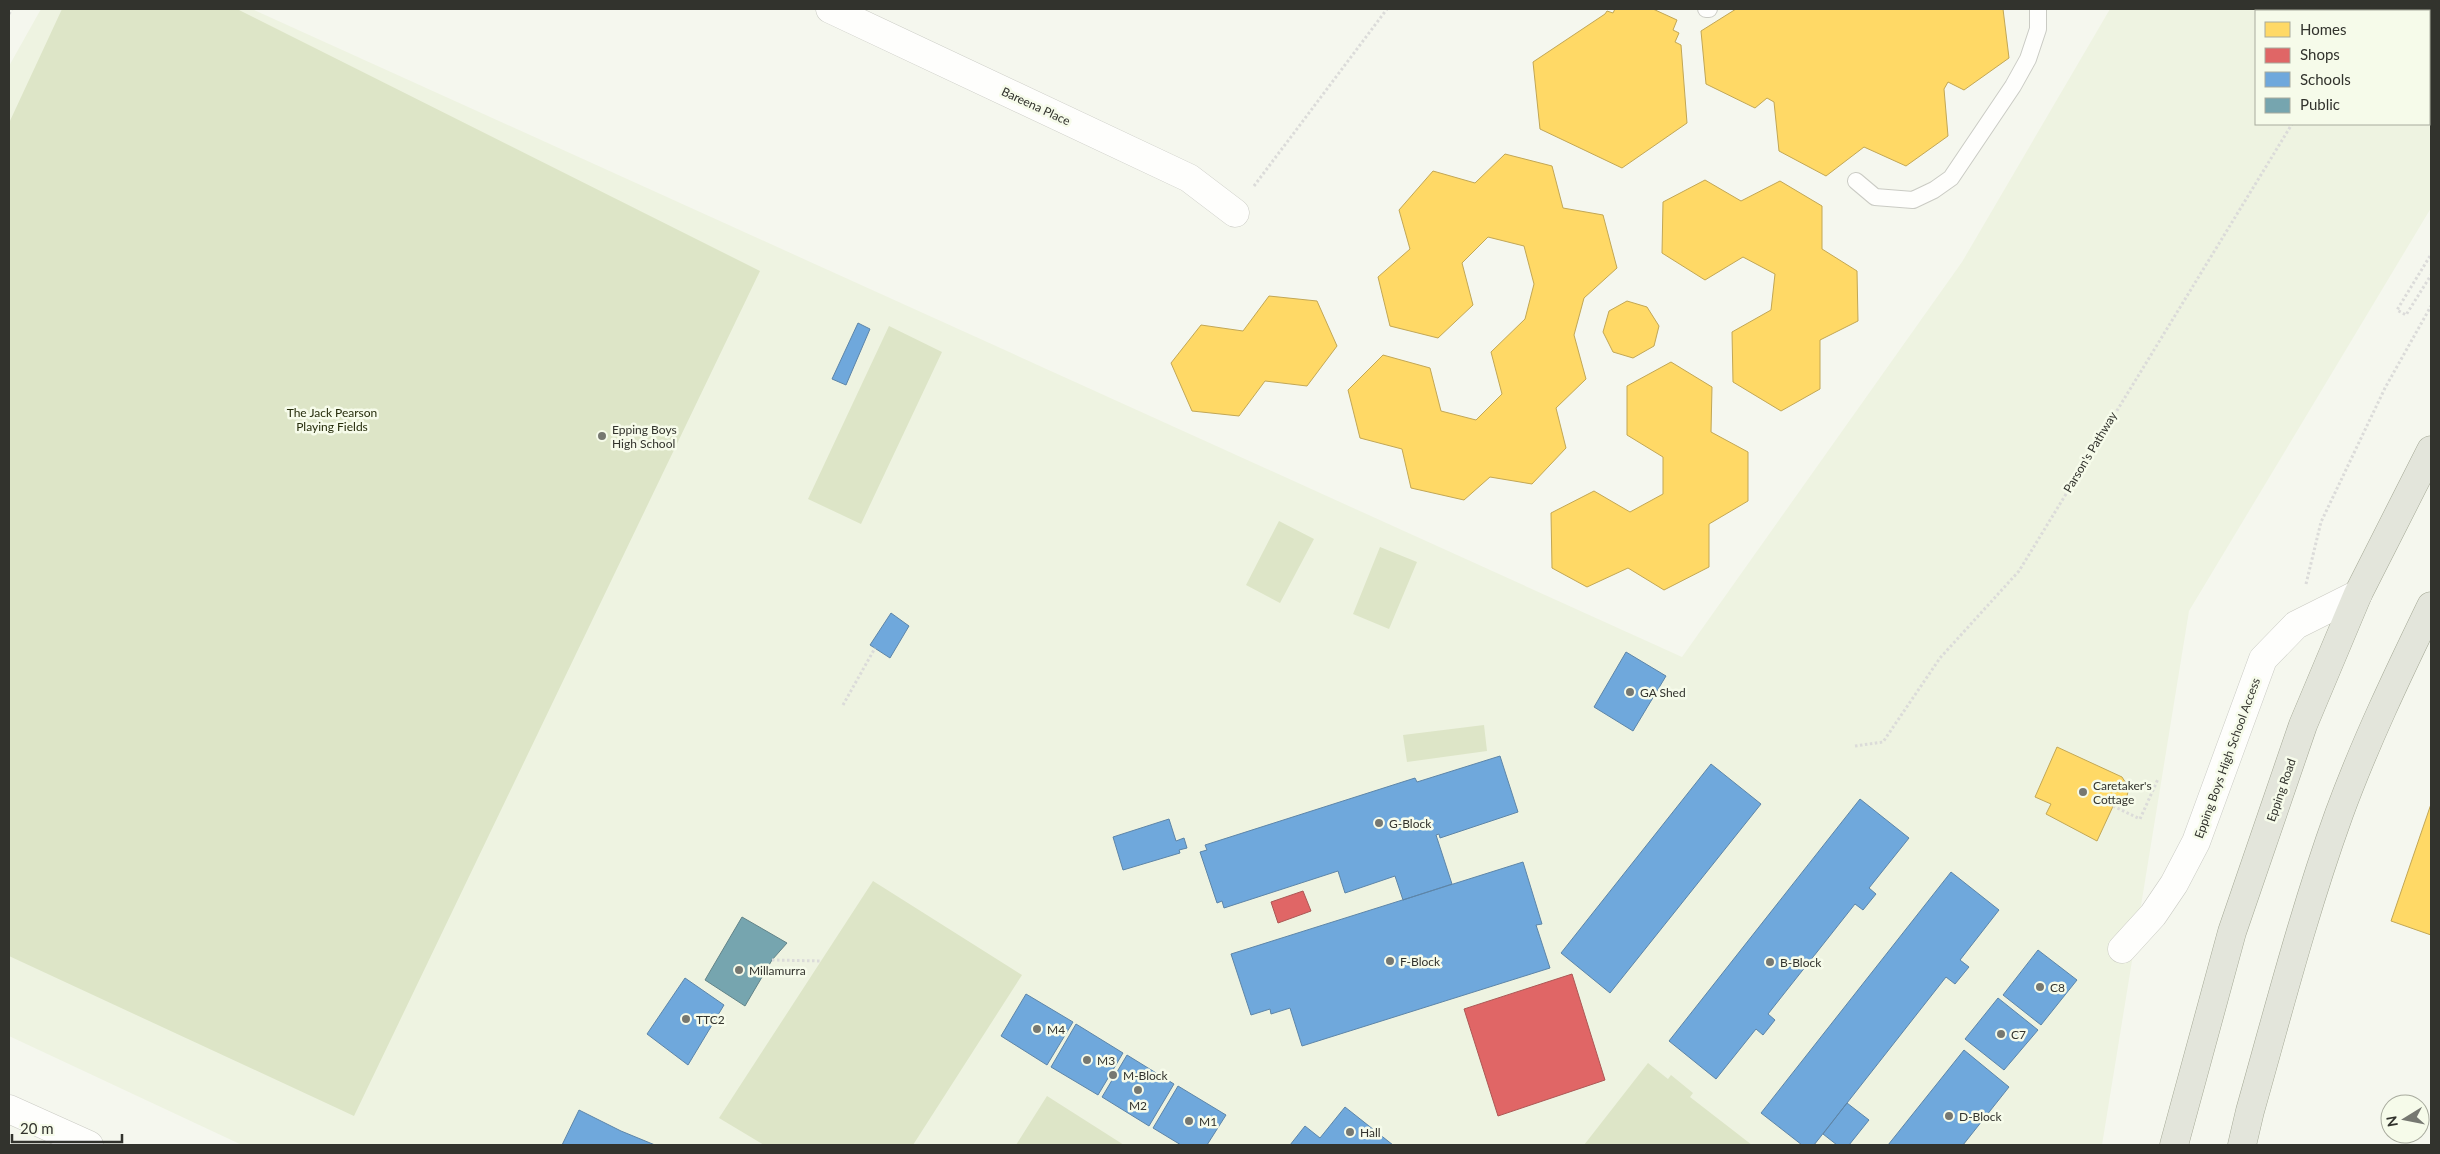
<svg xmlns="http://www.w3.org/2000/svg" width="2440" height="1154" font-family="Lato,sans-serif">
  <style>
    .built { fill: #eef3e1; fill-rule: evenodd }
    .green { fill: #dde5c7 }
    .homes { fill: #ffd966; stroke: #c2a755 }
    .shops { fill: #e06666; stroke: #ac5755 }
    .schools { fill: #6fa8dc; stroke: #5d85a8 }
    .public { fill: #76a5af; stroke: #628388 }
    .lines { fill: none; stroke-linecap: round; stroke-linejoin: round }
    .service-casing { stroke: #cacbc4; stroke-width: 18 }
    .minor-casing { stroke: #cacbc4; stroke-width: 29 }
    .primary-casing { stroke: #a4a895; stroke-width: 29 }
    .path { stroke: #dbdbd9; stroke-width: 3; stroke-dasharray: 2.5 2.5; stroke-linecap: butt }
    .service { stroke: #fefefc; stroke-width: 16 }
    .minor { stroke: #fefefc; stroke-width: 28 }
    .primary { stroke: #e3e5db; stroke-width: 28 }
    .poi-dot { fill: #767871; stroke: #f6fbea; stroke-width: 2 }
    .labels { text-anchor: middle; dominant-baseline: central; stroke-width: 5; stroke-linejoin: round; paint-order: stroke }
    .street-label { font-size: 12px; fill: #32332d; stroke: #f6fbea }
    .park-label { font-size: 12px; fill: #262d0c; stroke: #f6fbea }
    .poi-label { font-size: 12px; fill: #32332d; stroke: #f6fbea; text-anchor: start }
  </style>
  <rect width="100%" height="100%" fill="#f5f7ee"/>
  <!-- built -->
  <path class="built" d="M41,9H252L1682,657L1962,262L2110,9H2431V208L2189,611L2102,1145H242L9,1036V66ZM2256,11H2429V124H2256Z"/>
  <!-- green -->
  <path class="green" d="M62,9H237L760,271L354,1116L9,956V123Z
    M889,326L942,352L861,524L808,499Z
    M1279,521L1314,539L1280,603L1246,585Z
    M1380,547L1417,562L1389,629L1353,614Z
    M1484,725L1487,751L1407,762L1403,735Z
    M873,881L1022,975L913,1145H764L719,1118Z
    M1648,1063L1668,1079L1671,1075L1693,1093L1690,1097L1752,1145H1584Z
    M1047,1096L1124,1145H1016Z"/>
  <!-- homes -->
  <path class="homes" d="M1615,9H1653L1677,20L1673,30L1679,33L1675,42L1681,45L1687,123L1622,168L1540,129L1533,62L1605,14L1607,11L1613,13Z
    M1736,9H2003L2009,58L1964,90L1948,82L1944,89L1948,136L1906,166L1864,147L1826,176L1779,151L1774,102L1767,98L1755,108L1706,84L1701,31Z
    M1505,154L1552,166L1563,208L1603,215L1617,268L1584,298L1574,335L1586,379L1556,408L1566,448L1532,484L1490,477L1464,500L1411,488L1402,449L1360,438L1348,390L1383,355L1430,368L1441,411L1476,420L1502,394L1491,352L1525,319L1534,284L1524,246L1488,237L1462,263L1473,305L1438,338L1390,326L1378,277L1410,249L1399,210L1433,171L1475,183Z
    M1705,180L1741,201L1780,181L1822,206V249L1857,271L1858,321L1820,340V389L1781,411L1733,382L1732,332L1771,310L1775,274L1743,257L1705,280L1662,253L1663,202Z
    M1269,296L1317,301L1337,346L1307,386L1265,381L1239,416L1192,411L1171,363L1201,325L1243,331Z
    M1627,301L1647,307L1659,326L1654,346L1633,358L1613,352L1603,332L1609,311Z
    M1671,362L1712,387L1711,432L1748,452V501L1709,524V567L1664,590L1628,568L1587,587L1552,568L1551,513L1594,491L1630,512L1663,494V457L1627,435V386Z
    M2057,747L2122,777L2129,788L2127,796L2123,801L2115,802L2097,841L2046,814L2051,804L2035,797Z
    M2431,804V935L2391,921Z"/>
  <!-- shops -->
  <path class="shops" d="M1303,891L1311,911L1278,923L1271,902Z
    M1572,974L1605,1080L1498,1116L1464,1009Z"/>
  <!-- schools -->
  <path class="schools" d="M858,323L870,329L846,385L832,379Z
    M891,613L909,626L890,658L870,645Z
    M1626,652L1666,676L1633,731L1594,707Z
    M1500,756L1518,812L1440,838L1439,834L1436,835L1452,884L1403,900L1395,876L1345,893L1338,871L1224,908L1222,901L1217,903L1200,852L1207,850L1205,845L1415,778L1417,782Z
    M1711,764L1761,804L1610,993L1561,953Z
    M1860,799L1909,838L1869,888L1876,894L1863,910L1855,904L1768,1014L1775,1020L1763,1035L1756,1029L1716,1079L1669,1041Z
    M1169,819L1176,841L1184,838L1187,848L1179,850L1180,853L1123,870L1113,837Z
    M1523,862L1542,924L1536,925L1550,968L1302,1046L1290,1008L1271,1014L1270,1009L1251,1015L1231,954Z
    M1951,872L1999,910L1960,960L1969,967L1955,984L1946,977L1814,1145H1802L1761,1113Z
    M2038,950L2077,980L2041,1025L2003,995Z
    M685,978L724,1005L688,1065L647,1034Z
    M1026,994L1073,1022L1047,1065L1001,1036Z
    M1998,998L2038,1030L2004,1070L1965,1039Z
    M1076,1024L1123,1053L1098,1095L1051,1067Z
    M1964,1050L2009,1087L1963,1145H1888Z
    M1127,1055L1174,1084L1149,1126L1102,1097Z
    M1178,1086L1226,1115L1207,1145H1181L1153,1128Z
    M1847,1103L1869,1120L1849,1145H1837L1823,1134Z
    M1345,1107L1393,1145H1290L1305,1126L1320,1138Z
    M579,1110L621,1131L655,1145H562Z"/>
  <!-- public -->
  <path class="public" d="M742,917L787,943L772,960L745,1006L705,980Z"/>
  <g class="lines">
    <defs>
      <path id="service" d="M1706,9H1709
        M1856,181L1875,197L1913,200L1934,190L1951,178L2013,86L2028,59L2038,29V9"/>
      <path id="minor" d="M830,9L1189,178L1235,213
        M2122,949L2153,915L2174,884L2196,842L2263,659L2296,625L2358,594
        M9,1109L89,1145"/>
      <path id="primary" d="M2174,1145L2232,932L2303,725L2358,594L2431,450
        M2242,1145L2250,1111C2278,1012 2304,911 2339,814C2365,743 2398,674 2431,606"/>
    </defs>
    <!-- service casing -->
    <use href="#service" class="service-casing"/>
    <!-- minor casing -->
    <use href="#minor" class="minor-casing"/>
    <!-- primary casing -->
    <use href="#primary" class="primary-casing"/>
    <!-- path -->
    <path class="path" d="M2363,11L2365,9
      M9,14L12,9
      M1254,186L1387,9
      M2430,256L2397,310L2406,315L2431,275
      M2306,584L2321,522L2385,388L2431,306
      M843,705L875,648
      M1855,746L1883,742L1940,658L2019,571L2292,124
      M2113,806L2140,819L2158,779
      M772,960L821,961"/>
    <!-- service -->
    <use href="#service" class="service"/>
    <!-- minor -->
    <use href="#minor" class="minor"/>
    <!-- primary -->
    <use href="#primary" class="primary"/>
  </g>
  <!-- markers -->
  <g class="poi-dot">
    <circle cx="602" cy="436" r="5"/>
    <circle cx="1630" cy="692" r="5"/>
    <circle cx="2083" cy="792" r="5"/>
    <circle cx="1379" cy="823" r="5"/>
    <circle cx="1390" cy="961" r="5"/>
    <circle cx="1770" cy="962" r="5"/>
    <circle cx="739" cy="970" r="5"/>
    <circle cx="2040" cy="987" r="5"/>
    <circle cx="686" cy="1019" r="5"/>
    <circle cx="1037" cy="1029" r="5"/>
    <circle cx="2001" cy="1034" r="5"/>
    <circle cx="1087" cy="1060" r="5"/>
    <circle cx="1113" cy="1075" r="5"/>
    <circle cx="1138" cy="1090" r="5"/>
    <circle cx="1949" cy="1116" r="5"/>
    <circle cx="1189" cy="1121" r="5"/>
    <circle cx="1350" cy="1132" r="5"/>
  </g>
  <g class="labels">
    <!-- street labels -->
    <g class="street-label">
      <text transform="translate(1036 106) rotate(25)">Bareena Place</text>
      <text transform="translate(2090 452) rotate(-59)">Parson's Pathway</text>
      <text transform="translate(2227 758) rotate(-70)">Epping Boys High School Access</text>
      <text transform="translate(2281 790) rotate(-71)">Epping Road</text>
    </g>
    <!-- park labels -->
    <g class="park-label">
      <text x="332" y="412">The Jack Pearson<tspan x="332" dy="14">Playing Fields</tspan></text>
    </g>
    <!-- poi labels -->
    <g class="poi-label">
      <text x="612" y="429">Epping Boys<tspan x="612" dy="14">High School</tspan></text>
      <text x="1640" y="692">GA Shed</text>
      <text x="2093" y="785">Caretaker's<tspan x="2093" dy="14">Cottage</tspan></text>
      <text x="1389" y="823">G-Block</text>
      <text x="1400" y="961">F-Block</text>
      <text x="1780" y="962">B-Block</text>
      <text x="749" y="970">Millamurra</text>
      <text x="2050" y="987">C8</text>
      <text x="696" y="1019">TTC2</text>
      <text x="1047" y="1029">M4</text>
      <text x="2011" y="1034">C7</text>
      <text x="1097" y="1060">M3</text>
      <text x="1123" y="1075">M-Block</text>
      <text x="1138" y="1105" text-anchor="middle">M2</text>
      <text x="1959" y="1116">D-Block</text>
      <text x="1199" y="1121">M1</text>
      <text x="1360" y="1132">Hall</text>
    </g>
  </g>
  <!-- border -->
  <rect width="2440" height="1154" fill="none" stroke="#32332d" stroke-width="20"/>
  <!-- legend -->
  <rect x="2255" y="10" width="175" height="115" fill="#f6fbea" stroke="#a8ab9e"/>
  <rect x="2265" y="22" width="25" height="15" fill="#ffd966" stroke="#a8ab9e"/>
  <text x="2300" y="35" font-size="15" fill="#32332d">Homes</text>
  <rect x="2265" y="48" width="25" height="15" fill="#e06666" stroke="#a8ab9e"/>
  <text x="2300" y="60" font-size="15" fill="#32332d">Shops</text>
  <rect x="2265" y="72" width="25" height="15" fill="#6fa8dc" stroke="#a8ab9e"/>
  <text x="2300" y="85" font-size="15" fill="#32332d">Schools</text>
  <rect x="2265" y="98" width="25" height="15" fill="#76a5af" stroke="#a8ab9e"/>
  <text x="2300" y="110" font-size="15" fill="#32332d">Public</text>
  <!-- north arrow -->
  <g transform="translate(2405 1119) rotate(260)"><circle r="24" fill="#f6fbea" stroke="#a8ab9e"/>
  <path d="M0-4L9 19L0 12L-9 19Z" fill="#767871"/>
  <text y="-8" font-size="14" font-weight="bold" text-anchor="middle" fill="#32332d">N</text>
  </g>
  <!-- scale -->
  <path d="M12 1134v8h110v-8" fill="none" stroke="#32332d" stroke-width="2.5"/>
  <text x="20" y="1134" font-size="15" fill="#32332d" stroke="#f6fbea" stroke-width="4" paint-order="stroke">20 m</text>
</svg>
